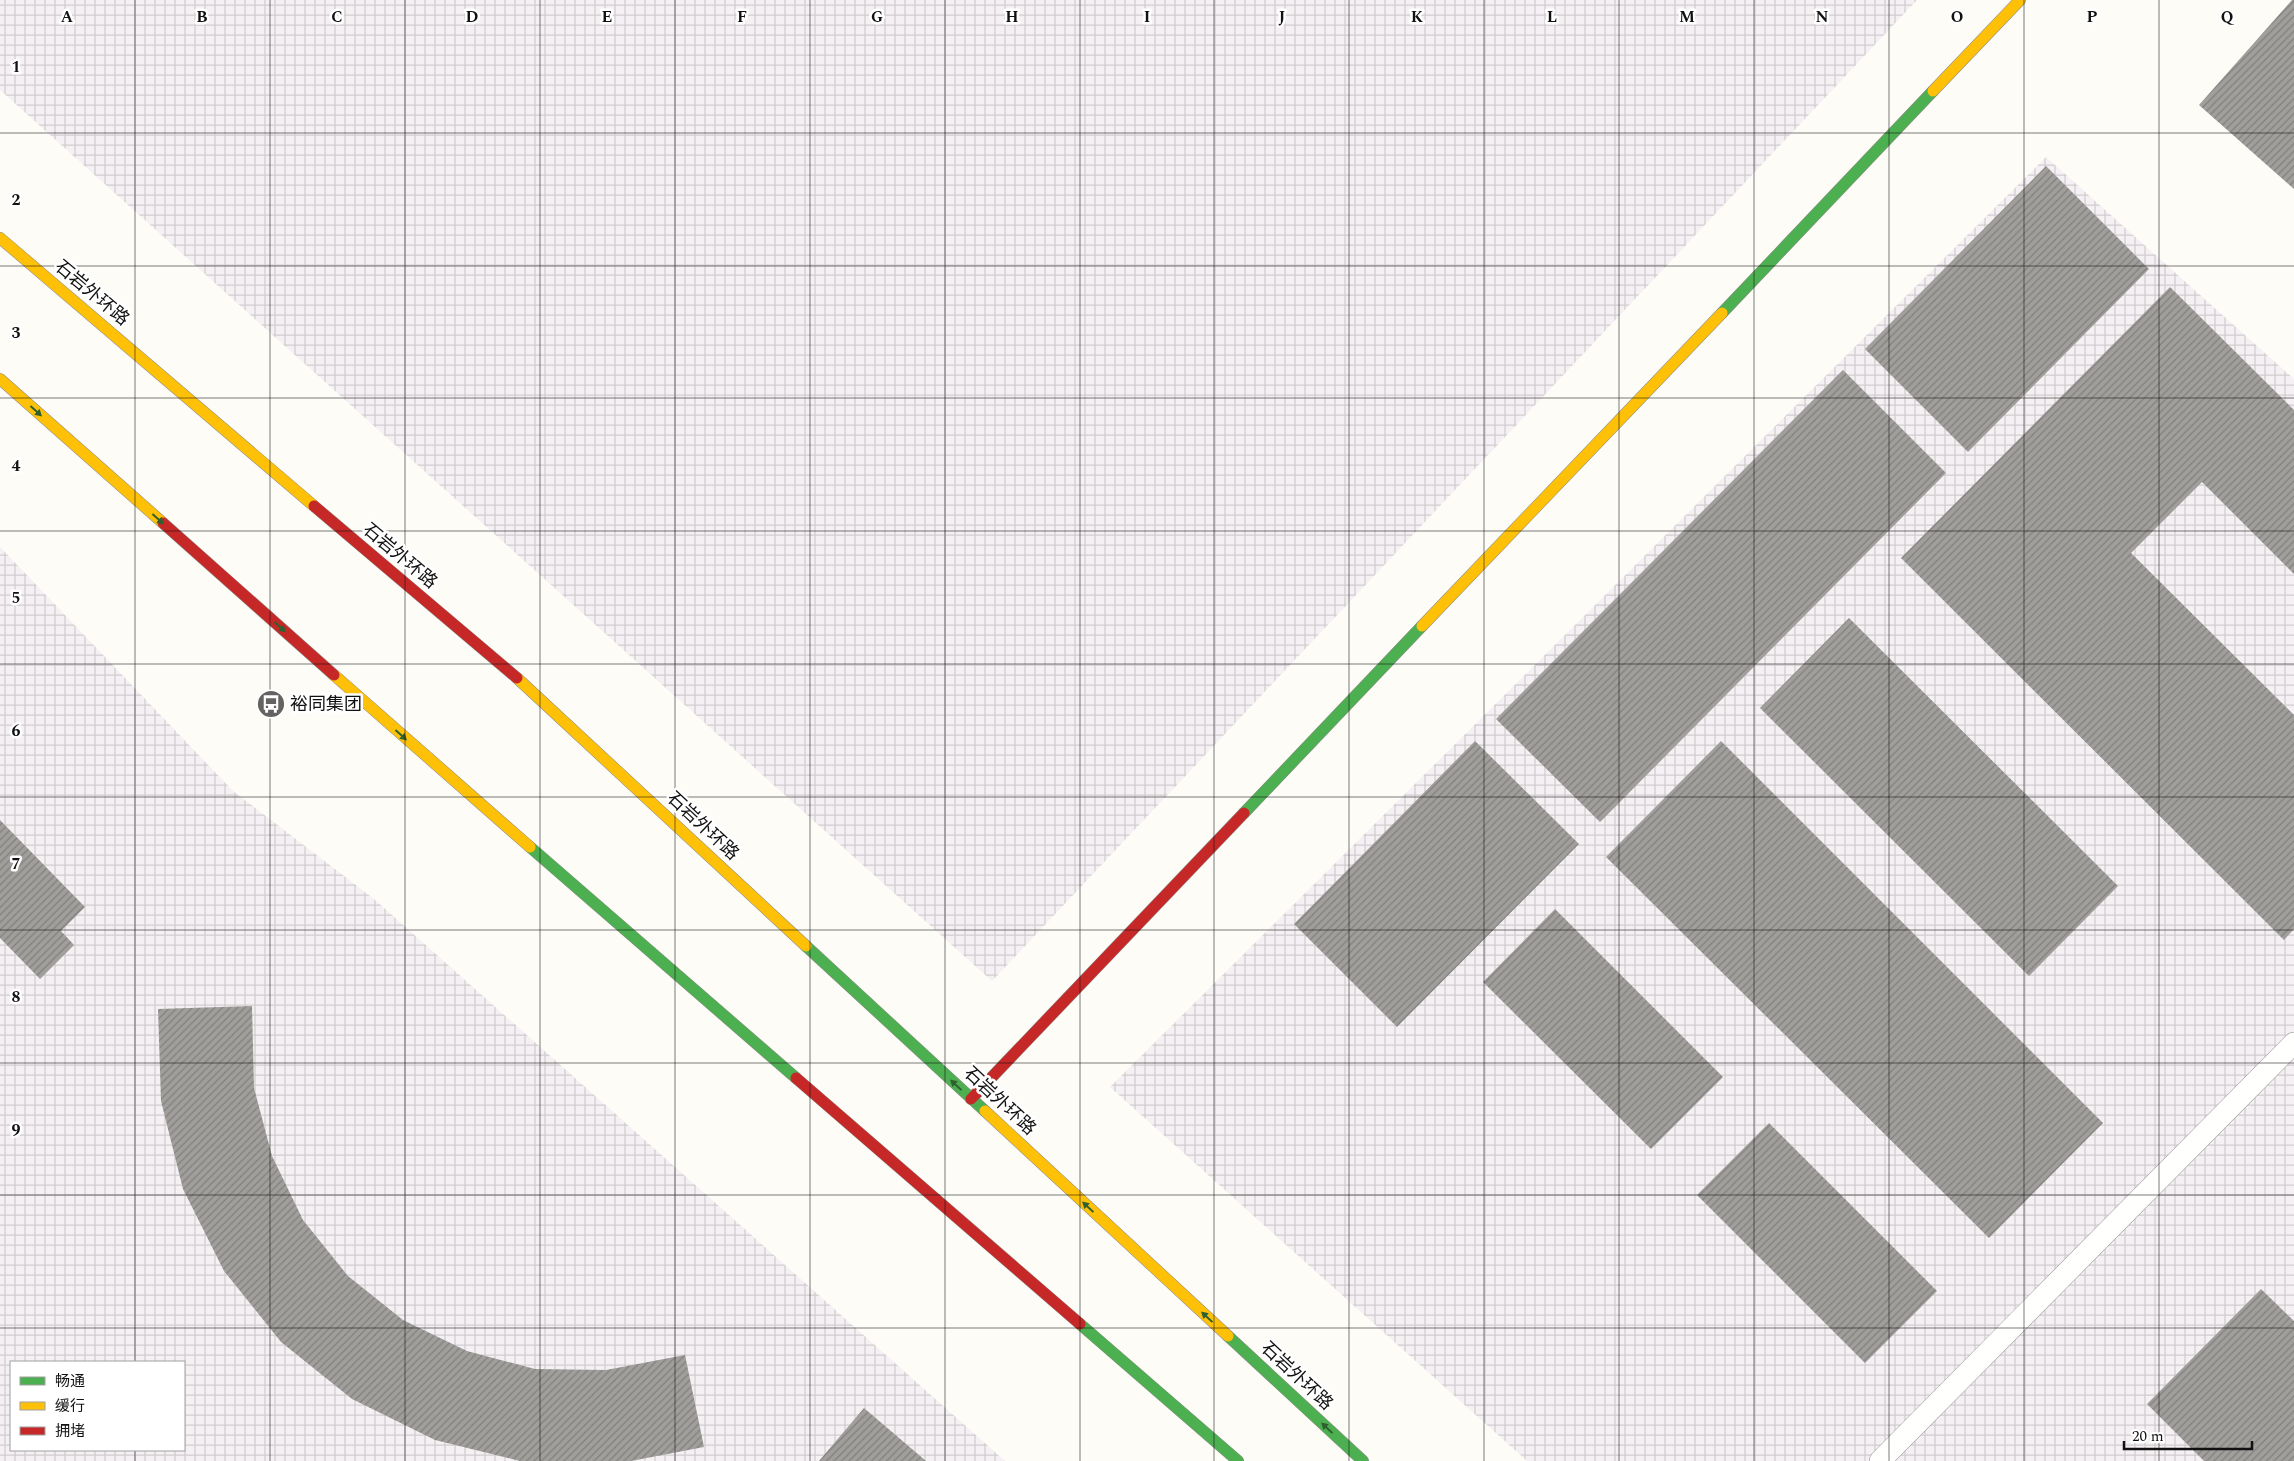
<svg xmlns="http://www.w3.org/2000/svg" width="2294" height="1461" font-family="Spectral,'Noto Sans SC',serif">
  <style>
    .industrial { fill: url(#industrial-grid); fill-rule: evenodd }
    .building { fill: url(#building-hatch) }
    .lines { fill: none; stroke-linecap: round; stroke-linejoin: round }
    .lane-casing { stroke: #979795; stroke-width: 22 }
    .fast-casing { stroke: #8e8d8b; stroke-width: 12 }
    .slow-casing { stroke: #8e8d8b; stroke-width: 12 }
    .jam-casing { stroke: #8e8d8b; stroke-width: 12 }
    .lane { stroke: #fffffe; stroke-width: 21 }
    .fast { stroke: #4caf50; stroke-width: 11 }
    .slow { stroke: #ffc107; stroke-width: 11 }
    .jam { stroke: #c62828; stroke-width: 11 }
    .oneway { fill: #2e6030 }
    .grid { fill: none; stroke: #111; stroke-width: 1; stroke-opacity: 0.55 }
    .labels { text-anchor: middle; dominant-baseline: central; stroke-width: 5; stroke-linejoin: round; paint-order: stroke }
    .street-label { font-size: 18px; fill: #111; stroke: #fff }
    .poi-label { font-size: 18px; fill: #111; stroke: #fff; text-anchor: start }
    .grid-label { font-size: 16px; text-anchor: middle; font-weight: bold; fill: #111; stroke: #fff; stroke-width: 5; stroke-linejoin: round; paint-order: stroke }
  </style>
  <defs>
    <pattern id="industrial-grid" width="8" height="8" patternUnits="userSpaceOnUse" patternTransform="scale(1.25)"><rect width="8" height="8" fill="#f5f0f3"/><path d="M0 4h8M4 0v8" fill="none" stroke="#d1cdcf"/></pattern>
    <pattern id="building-hatch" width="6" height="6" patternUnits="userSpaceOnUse" patternTransform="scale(1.25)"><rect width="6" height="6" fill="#a19f9c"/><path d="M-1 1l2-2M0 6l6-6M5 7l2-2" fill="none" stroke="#82807e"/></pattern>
  </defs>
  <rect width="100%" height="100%" fill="#fdfcf7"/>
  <!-- industrial -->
  <path class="industrial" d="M0,0H1917L992,981L0,90Z
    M2046,157L2294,379V1461H1527L1110,1087Z
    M0,547L233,791L374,899L1005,1461H0ZM11,1362H184V1450H11Z"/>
  <!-- building -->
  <path class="building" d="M2292,0H2294V189L2199,105Z
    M2046,166L2149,269L1968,452L1865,349Z
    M2170,287L2294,410V574L2202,482L2131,553L2294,715V929L2284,940L1901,558Z
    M1843,370L1946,473L1600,822L1496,719Z
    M1849,618L2118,886L2029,976L1760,708Z
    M1475,741L1579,844L1397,1027L1294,924Z
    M1721,741L2103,1123L1989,1238L1606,857Z
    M0,820L85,907L61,931L74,945L40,979L0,938Z
    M1555,909L1723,1077L1651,1149L1483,982Z
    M252,1006L254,1088L272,1156L303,1220L348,1276L403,1320L467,1351L535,1369L606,1370L685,1355L704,1447L631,1461H520L435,1440L352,1399L281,1342L224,1271L183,1189L161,1101L158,1009Z
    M1769,1123L1937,1291L1865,1363L1697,1195Z
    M2261,1289L2294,1321V1461H2204L2147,1404Z
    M864,1408L926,1461H819Z"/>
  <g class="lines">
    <defs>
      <path id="lane" d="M1880,1461L2294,1043"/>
      <path id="fast" d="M1722,313L1933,91
        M1244,813L1422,626
        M530,847L796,1078
        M806,946L985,1111
        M1080,1324L1238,1461
        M1228,1336L1363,1461"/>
      <path id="slow" d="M1933,91L2020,0
        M0,238L314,506
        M0,379L163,523
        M1422,626L1722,313
        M334,675L530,847
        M517,678L806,946
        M985,1111L1228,1336"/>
      <path id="jam" d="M314,506L517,678
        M163,523L334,675
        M796,1078L1080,1324
        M971,1099L1244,813"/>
    </defs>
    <!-- lane casing -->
    <use href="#lane" class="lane-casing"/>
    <!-- fast casing -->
    <use href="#fast" class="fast-casing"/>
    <!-- slow casing -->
    <use href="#slow" class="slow-casing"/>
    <!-- jam casing -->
    <use href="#jam" class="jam-casing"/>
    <!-- lane -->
    <use href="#lane" class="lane"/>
    <!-- fast -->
    <use href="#fast" class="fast"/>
    <!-- slow -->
    <use href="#slow" class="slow"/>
    <!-- jam -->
    <use href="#jam" class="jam"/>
  </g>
  <!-- one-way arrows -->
  <defs><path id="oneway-solid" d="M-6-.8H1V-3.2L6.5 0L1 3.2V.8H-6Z" transform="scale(1.25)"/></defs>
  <g class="oneway">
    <use href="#oneway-solid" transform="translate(36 411) rotate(42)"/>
    <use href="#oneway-solid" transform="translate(158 519) rotate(42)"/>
    <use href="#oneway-solid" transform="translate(280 627) rotate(42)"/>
    <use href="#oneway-solid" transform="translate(401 735) rotate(42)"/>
    <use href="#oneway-solid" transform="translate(956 1085) rotate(-137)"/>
    <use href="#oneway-solid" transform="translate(1088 1207) rotate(-137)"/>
    <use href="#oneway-solid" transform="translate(1207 1317) rotate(-137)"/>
    <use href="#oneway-solid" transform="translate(1327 1428) rotate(-137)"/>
  </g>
  <!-- grid -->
  <path class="grid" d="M135,0V1362M270,0V1461M405,0V1461M540,0V1461M675,0V1461M810,0V1461M945,0V1461M1080,0V1461M1214,0V1461M1349,0V1461M1484,0V1461M1619,0V1461M1754,0V1461M1889,0V1461M2024,0V1461M2159,0V1461M0,133H2294M0,266H2294M0,398H2294M0,531H2294M0,664H2294M0,797H2294M0,930H2294M0,1063H2294M0,1195H2294M0,1328H2294M135,1450V1461"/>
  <!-- icons -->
  <defs>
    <symbol id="bus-disc" viewBox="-11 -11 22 22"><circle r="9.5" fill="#646362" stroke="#fff"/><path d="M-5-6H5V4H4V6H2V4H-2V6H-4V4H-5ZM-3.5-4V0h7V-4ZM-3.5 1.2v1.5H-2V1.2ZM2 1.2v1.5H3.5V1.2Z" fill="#fff"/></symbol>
  </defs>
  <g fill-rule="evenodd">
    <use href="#bus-disc" x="255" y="688" width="32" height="32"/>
  </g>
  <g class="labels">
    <!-- street labels -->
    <g class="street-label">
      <text transform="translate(92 293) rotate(40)">石岩外环路</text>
      <text transform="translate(400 556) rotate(40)">石岩外环路</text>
      <text transform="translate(703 826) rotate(43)">石岩外环路</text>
      <text transform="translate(1000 1101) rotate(43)">石岩外环路</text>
      <text transform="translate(1297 1376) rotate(43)">石岩外环路</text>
    </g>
    <!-- poi labels -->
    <g class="poi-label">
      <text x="290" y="704">裕同集团</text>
    </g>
  </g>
  <g class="grid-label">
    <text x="67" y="22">A</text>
    <text x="202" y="22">B</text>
    <text x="337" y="22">C</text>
    <text x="472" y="22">D</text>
    <text x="607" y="22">E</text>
    <text x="742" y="22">F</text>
    <text x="877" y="22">G</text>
    <text x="1012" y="22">H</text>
    <text x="1147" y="22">I</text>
    <text x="1282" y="22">J</text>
    <text x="1417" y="22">K</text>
    <text x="1552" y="22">L</text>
    <text x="1687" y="22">M</text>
    <text x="1822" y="22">N</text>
    <text x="1957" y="22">O</text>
    <text x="2092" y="22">P</text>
    <text x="2227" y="22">Q</text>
    <text x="16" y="72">1</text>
    <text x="16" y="205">2</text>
    <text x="16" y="338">3</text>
    <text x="16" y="471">4</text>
    <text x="16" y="603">5</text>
    <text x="16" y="736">6</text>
    <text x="16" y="869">7</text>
    <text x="16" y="1002">8</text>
    <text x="16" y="1135">9</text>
  </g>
  <!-- legend -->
  <rect x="10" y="1361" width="175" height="90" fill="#ffffff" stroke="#a0a0a0"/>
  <rect x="20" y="1377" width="25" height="8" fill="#4caf50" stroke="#a0a0a0"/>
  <text x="55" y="1386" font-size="15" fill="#111111">畅通</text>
  <rect x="20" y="1402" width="25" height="8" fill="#ffc107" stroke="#a0a0a0"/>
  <text x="55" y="1411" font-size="15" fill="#111111">缓行</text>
  <rect x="20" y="1427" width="25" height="8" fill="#c62828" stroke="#a0a0a0"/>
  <text x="55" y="1436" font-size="15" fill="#111111">拥堵</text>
  <!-- scale -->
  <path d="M2124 1441v8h128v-8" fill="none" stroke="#111111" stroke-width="2.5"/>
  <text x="2132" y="1441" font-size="15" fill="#111111" stroke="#ffffff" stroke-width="4" paint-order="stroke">20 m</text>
</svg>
